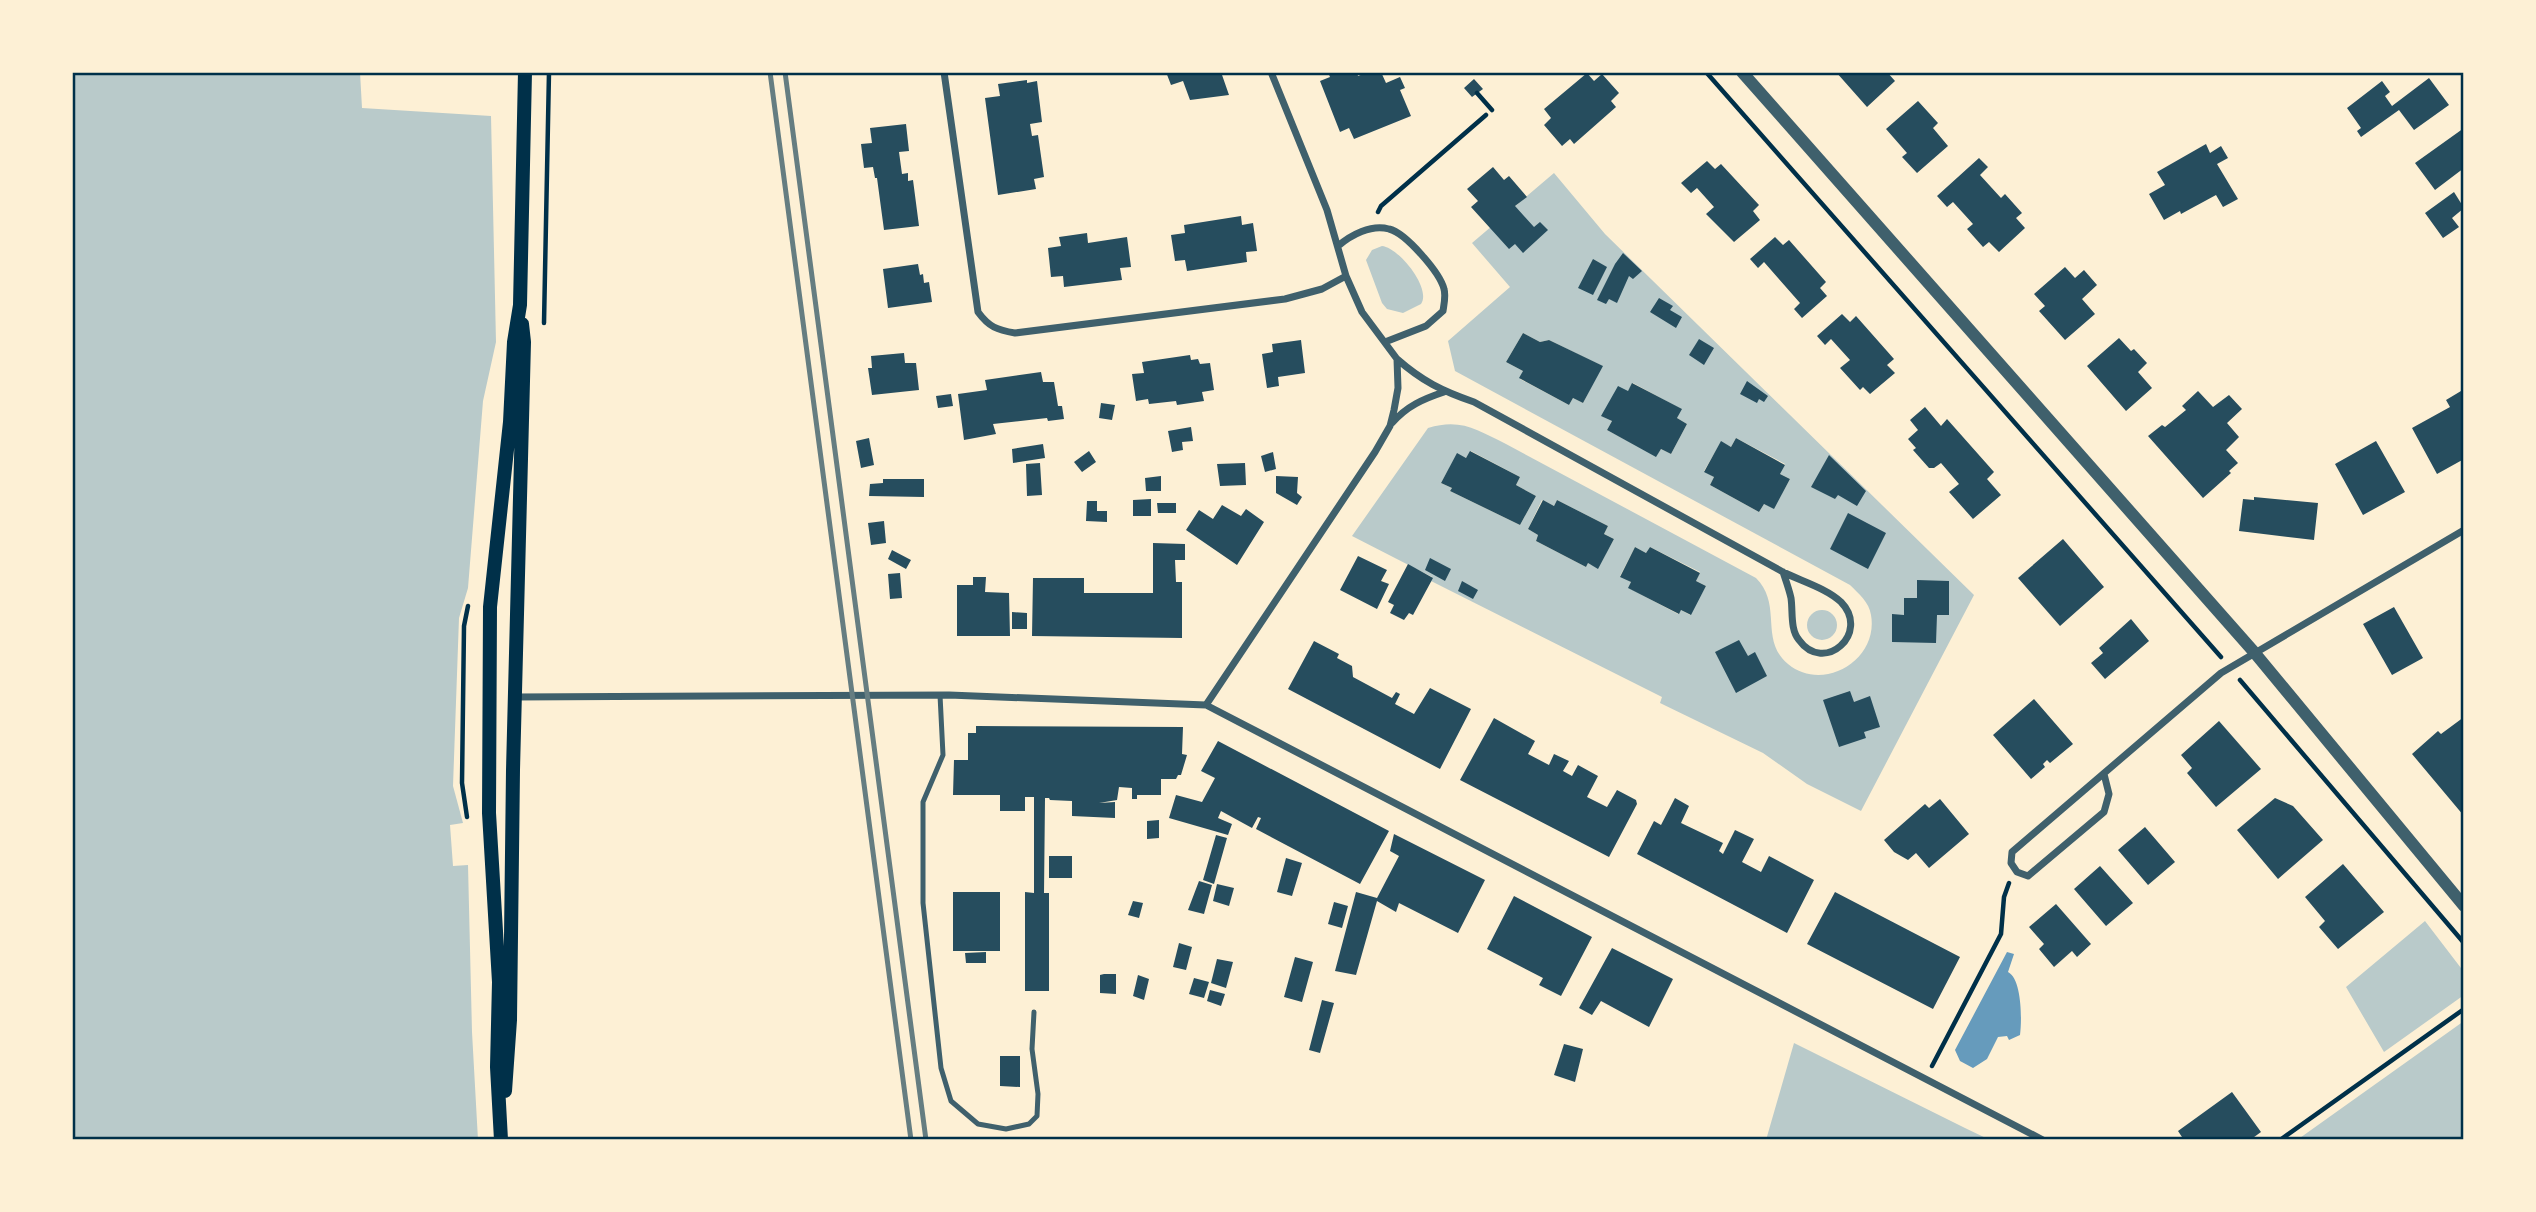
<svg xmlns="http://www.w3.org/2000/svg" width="2536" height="1212" font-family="'DM Sans',sans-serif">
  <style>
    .green { fill: #b9caca; fill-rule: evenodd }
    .water { fill: #669bbc }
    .building { fill: #264d5e }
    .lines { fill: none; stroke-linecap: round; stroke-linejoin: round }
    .path { stroke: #003049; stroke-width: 4.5 }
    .service { stroke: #3f606c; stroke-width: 5 }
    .minor { stroke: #3f606c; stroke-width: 7 }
    .tertiary { stroke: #3f606c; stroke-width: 12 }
    .secondary { stroke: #003049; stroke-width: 14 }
    .rail { stroke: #657d81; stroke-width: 5 }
    .neatline { fill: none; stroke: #003049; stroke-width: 2.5 }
  </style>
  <rect width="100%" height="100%" fill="#fdf0d5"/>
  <!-- green -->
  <path class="green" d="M72,72H360L362,108L491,116L496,342L483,401L468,588L459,618L453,786L463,823L450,825L453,866L468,865L472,1032L478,1140H72Z
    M1554,173L1605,234L1974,595L1861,811L1807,784L1763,753L1660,703L1662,697L1431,581L1432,577L1352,536L1428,428C1461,418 1477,430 1506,444L1756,578C1783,605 1759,640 1788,664C1823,693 1879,660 1871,615C1869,602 1859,594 1850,585L1455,371L1448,341L1510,287L1472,243ZM1523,333L1540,342L1549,340L1602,366L1583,403L1573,398L1569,405L1520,379L1523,371L1506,362ZM1633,383L1681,409L1677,418L1687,424L1671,454L1661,449L1656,456L1607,430L1612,421L1602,416L1628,391ZM1736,438L1785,464L1780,474L1790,479L1774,508L1764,504L1759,512L1710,485L1714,477L1704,471L1721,442L1731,447ZM1471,451L1520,477L1516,485L1536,496L1520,525L1450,491L1452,488L1441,483L1457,454L1466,458ZM1542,500L1554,506L1557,500L1608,526L1604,534L1614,539L1598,568L1588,563L1586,567L1536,541L1538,535L1528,529ZM1635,547L1646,553L1650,547L1700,572L1696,581L1706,586L1690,615L1681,610L1678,614L1629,588L1631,582L1620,576Z
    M1382,246C1398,247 1432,288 1421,304L1403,313L1387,309L1382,303L1366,260L1372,250Z
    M1807 625a15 15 0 1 1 30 0a15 15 0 1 1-30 0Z
    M2425,921L2464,972V995L2384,1052L2346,987Z
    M2464,1021V1140H2297Z
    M1794,1043L1965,1128L1990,1140H1766Z"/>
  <!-- water -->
  <path class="water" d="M2007,952L2014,954L2008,972C2022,979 2022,1020 2020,1035L2009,1040L2007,1036L1998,1037L1987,1059L1973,1068L1960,1061L1955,1050Z"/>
  <!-- building -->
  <path class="building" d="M1166,72H1221L1229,95L1190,100L1183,81L1171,85Z
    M1328,72H1357L1358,76L1368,72H1381L1386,83L1400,77L1405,88L1400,90L1411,116L1354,139L1349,128L1340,132L1320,81L1330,77Z
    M1836,72H1887L1895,81L1867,107Z
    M1587,73L1594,81L1602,74L1619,93L1611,101L1616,107L1574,144L1570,139L1562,146L1544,125L1551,118L1544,109Z
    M2429,78L2449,105L2414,130L2399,110L2361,137L2357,131L2361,128L2347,108L2382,81L2390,92L2385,96L2392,106Z
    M1474,79L1483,89L1472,97L1464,88Z
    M1027,80V83L1037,81L1042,122L1030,124L1032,136L1038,135L1044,177L1034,179L1036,189L998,195L985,98L1000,96L998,84Z
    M1918,101L1938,123L1933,128L1948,146L1917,173L1902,157L1907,153L1886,129Z
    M906,124L909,151L899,152L902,174L908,173V181L913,180L919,226L884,230L877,178H875L873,167L864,168L861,144L872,143L870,128Z
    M2464,128V168L2435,190L2415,163Z
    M2206,144L2210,153L2221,146L2228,158L2217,164L2238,199L2223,207L2216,195L2181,214L2180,211L2164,220L2149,194L2165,185L2157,172Z
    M1979,158L1988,167L1980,175L2001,198L2005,194L2022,213L2016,218L2025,228L1999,252L1989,242L1983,247L1967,229L1973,224L1953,202L1947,207L1937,196Z
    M1707,161L1715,169L1721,164L1759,205L1753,211L1760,220L1734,242L1706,214L1714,207L1697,188L1691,193L1681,183Z
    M1493,167L1504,180L1509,176L1527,197L1515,206L1534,227L1540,222L1548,230L1523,253L1515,244L1509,249L1471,207L1478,201L1467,189Z
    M2454,192L2464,208L2452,218L2459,227L2443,238L2425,213Z
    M1241,216L1242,225L1253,223L1257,251L1246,252L1247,262L1187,271L1185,260L1175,261L1171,235L1185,233L1184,225Z
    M1087,233L1088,243L1127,237L1131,267L1120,268L1122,280L1064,287L1063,276L1051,277L1048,248L1061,246L1059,237Z
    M1775,237L1783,245L1789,240L1826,282L1820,288L1827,296L1802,318L1794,309L1800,303L1764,262L1758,268L1750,259Z
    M1623,253L1642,271L1633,279L1629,276L1617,303L1609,299L1606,304L1597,300L1615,264Z
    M1593,259L1607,267L1593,295L1578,288Z
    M918,264L920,275L923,274L924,283L929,282L932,302L888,308L883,269Z
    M2065,267L2075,278L2084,270L2097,285L2082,299L2095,314L2065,340L2039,311L2045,306L2034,294Z
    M1659,298L1673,306L1670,310L1682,317L1676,328L1650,312Z
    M1842,314L1850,322L1856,316L1894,359L1887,365L1895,373L1870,394L1863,387L1860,390L1840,368L1850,360L1831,339L1825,345L1817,336Z
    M1523,333L1540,342L1549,340L1603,366L1583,403L1573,398L1569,405L1519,378L1523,371L1506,362Z
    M2119,338L2131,351L2134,349L2147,363L2138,372L2152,388L2126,411L2087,366Z
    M1699,339L1714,348L1704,365L1689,355Z
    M1301,340L1305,373L1278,377L1279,386L1267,388L1262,354L1273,352L1272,344Z
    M904,353L905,363H916L919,390L872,395L868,368H872L871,356Z
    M1190,355L1191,360L1198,359L1200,364L1210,363L1214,390L1202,392L1204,401L1177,405L1176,401L1149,404L1148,399L1136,401L1132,374L1144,373L1142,362Z
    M1041,372L1043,382H1054L1058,406H1062L1064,419L1048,421L1047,418L993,424L996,434L964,440L958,394L987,390L985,380Z
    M1747,381L1768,396L1764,402L1759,399L1757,403L1740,394Z
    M1632,383L1682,409L1677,418L1687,424L1671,454L1661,449L1656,457L1607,430L1612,421L1601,416L1618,386L1628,391Z
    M2198,391L2213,407L2229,395L2242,409L2227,423L2239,437L2226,450L2238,463L2229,471L2231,473L2203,498L2148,436L2162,425L2165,427L2186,410L2182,406Z
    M2461,391L2464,397V459L2437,474L2412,428L2450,407L2446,400Z
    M951,394L953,406L938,408L936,396Z
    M1101,403L1115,405L1112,420L1099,418Z
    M1925,407L1941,426L1947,419L1994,472L1987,479L2001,495L1973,519L1949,492L1959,484L1941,463L1934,468H1929L1913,450L1916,448L1908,439L1918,430L1910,420Z
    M1191,427L1193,441L1182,442L1183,450L1172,452L1168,431Z
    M869,438L874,465L861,468L856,441Z
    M1736,438L1785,465L1780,474L1790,479L1774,509L1764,504L1759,512L1710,485L1714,477L1704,472L1721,441L1731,447Z
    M2376,441L2405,492L2363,515L2335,464Z
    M1043,444L1045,458L1013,463L1012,449Z
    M1089,451L1096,462L1082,472L1074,462Z
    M1470,451L1520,477L1516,485L1536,496L1520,525L1450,491L1452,488L1441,483L1457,453L1466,458Z
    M1273,452L1276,469L1265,472L1261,456Z
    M1829,455L1866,491L1857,506L1838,495L1835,499L1811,487Z
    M1040,463L1042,495L1027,496L1026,464Z
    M1245,463L1246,485L1220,486L1217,464Z
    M1161,476V491H1146L1145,478Z
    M1276,476L1298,477L1297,493L1302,497L1297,505L1276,493Z
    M883,479H924V497L869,496L870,484L883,483Z
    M2254,497L2318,503L2314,540L2239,531L2243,499L2254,500Z
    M1151,499V516H1133V500Z
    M1543,500L1554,506L1557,500L1608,526L1604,534L1614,539L1598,569L1588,563L1586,567L1536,541L1538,535L1528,529Z
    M1087,501H1097V511H1107V522L1086,521Z
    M1157,503H1176V513H1158Z
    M1222,505L1241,516L1246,509L1264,522L1237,565L1186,530L1199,510L1213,519Z
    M1848,513L1886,533L1868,569L1830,549Z
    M884,521L886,543L871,545L868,523Z
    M2063,539L2104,587L2060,626L2018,578Z
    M1153,543L1185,544V560H1175L1176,582H1182V638L1032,636L1033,578H1084V593H1153Z
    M1635,547L1646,553L1650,547L1700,573L1696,581L1706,586L1691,615L1681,610L1679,614L1628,588L1631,582L1620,577Z
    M892,550L911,560L906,569L888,559Z
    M1358,556L1387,570L1381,581L1389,584L1377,609L1340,590Z
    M1430,558L1451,569L1445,581L1425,570Z
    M1408,564L1433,578L1413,615L1409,613L1404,620L1390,613L1394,605L1388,602Z
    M900,573L902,598L890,599L888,574Z
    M973,577H986L985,592L1009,593L1010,636H957V585H973Z
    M1917,580L1949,581V615H1937L1936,643L1892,642V614L1904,615V598H1917Z
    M1462,581L1478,590L1473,599L1458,591Z
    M2394,607L2423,658L2392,675L2363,624Z
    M1012,612L1027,613V629H1012Z
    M2131,619L2149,641L2105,679L2091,663L2103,653L2099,648Z
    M1739,640L1748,656L1755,652L1767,676L1736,693L1715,652Z
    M1314,641L1339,654L1337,658L1352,666L1353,677L1392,698L1396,692L1400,694L1395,704L1414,714L1430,688L1471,709L1440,769L1288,689Z
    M1850,691L1854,702L1870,696L1880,727L1864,732L1866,738L1839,747L1823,700Z
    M2034,699L2073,744L2050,763L2047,760L2043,764L2045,767L2031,779L1993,735Z
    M2464,717V816L2412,754L2438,731L2441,734Z
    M1494,718L1535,741L1528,754L1549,765L1554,754L1569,761L1563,771L1572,776L1578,765L1598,776L1587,797L1607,807L1617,790L1636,800L1637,804L1609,857L1460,780Z
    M2219,721L2261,769L2216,807L2187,773L2192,768L2181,755Z
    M976,726L1183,727L1182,754L1187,755L1181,775H1178L1176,779H1161V795H1137V799H1132V788L1119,787L1117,800L1099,803L1115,802V818L1072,816V801L1050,800L1049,798H1045L1044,893H1049V991H1025V892L1034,893V797H1025V811H1000V795H953L954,760H968V733H976Z
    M1218,741L1389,831L1360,884L1256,829L1261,818L1258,817L1252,828L1221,811L1218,818L1232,824L1228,835L1169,818L1176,795L1202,802L1215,778L1201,771Z
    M1675,798L1689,806L1681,823L1723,843L1719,851L1723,854L1735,830L1754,839L1742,862L1761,872L1769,856L1814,880L1787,933L1637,854L1654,821L1661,825Z
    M2275,798L2293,806L2323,840L2278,879L2237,830Z
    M1940,799L1969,834L1929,868L1916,853L1908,860L1894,852L1884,840L1925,804L1929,808Z
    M1159,820V838L1147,839V821Z
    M2145,827L2175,862L2148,885L2118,850Z
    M1394,834L1485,880L1458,933L1399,903L1396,912L1377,901L1356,975L1335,971L1356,892L1377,898L1399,856L1390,851Z
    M1216,835L1227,838L1214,884L1203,880Z
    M1049,856H1072V878H1049Z
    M1286,858L1302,863L1292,896L1277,892Z
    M2343,864L2384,912L2338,949L2319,927L2325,921L2305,897Z
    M2100,866L2133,903L2106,926L2074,889Z
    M1199,881L1212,885L1204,914L1188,910Z
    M1217,884L1234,888L1229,906L1213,901Z
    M953,892H1000V951H953Z
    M1835,892L1960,957L1933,1009L1807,944Z
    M1514,896L1592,937L1561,996L1539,985L1543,978L1487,949Z
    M1133,901L1143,903L1139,918L1128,915Z
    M1334,902L1348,906L1342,928L1328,924Z
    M2056,904L2091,944L2077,957L2072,951L2054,967L2039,949L2044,944L2029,927Z
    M1179,943L1192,947L1186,970L1173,967Z
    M1612,948L1673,979L1649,1027L1601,1001L1592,1015L1579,1008Z
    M986,952V963H966L965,953Z
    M1295,957L1313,962L1302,1002L1284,997Z
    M1217,959L1233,962L1226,988L1211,983Z
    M1104,974H1116V994L1100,993V975Z
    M1138,975L1149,979L1144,1000L1133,996Z
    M1194,978L1209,982L1204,998L1189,994Z
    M1210,990L1225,994L1221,1006L1207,1001Z
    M1322,1000L1334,1003L1320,1053L1309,1050Z
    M1564,1044L1583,1049L1575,1082L1554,1075Z
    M1000,1056H1020V1087L1000,1086Z
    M2232,1092L2261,1132L2250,1140H2184L2178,1131Z"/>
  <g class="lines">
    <!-- path -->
    <path class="path" d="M1706,72L2221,657
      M1477,93L1492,110
      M1378,212L1381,206L1486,115
      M544,323L549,72
      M2240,680L2464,943
      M467,817L462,783L464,626L468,606
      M1932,1066L2001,934L2004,897L2009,883
      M2280,1140L2464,1009"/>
    <!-- service -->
    <path class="service" d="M940,695L943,755L923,802V903L941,1068L951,1101L978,1124L1006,1129L1029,1124L1037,1116L1038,1094L1032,1049L1034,1012"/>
    <!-- minor -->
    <path class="minor" d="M944,72L978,312C989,327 997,330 1015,333L1285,299L1322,289L1346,276
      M1338,246C1351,235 1371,224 1389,229C1406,233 1440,273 1444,289C1446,296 1444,304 1443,311L1426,326L1385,342
      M1397,359C1422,381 1442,391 1474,402L1783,572C1801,581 1826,588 1841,602C1871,633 1824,675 1799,640C1790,629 1793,612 1791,598C1789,589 1786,581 1783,572
      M1392,423C1407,406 1423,399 1444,392
      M516,697L949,695L1206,705L2043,1140
      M1206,705L1375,452L1390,426L1394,410L1398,388L1397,359L1362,312L1346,276L1327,210L1271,72
      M2104,774L2109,794L2104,812L2028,876L2017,872L2011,863L2012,852L2221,673L2464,530"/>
    <!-- tertiary -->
    <path class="tertiary" d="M1742,72L2254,652L2464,906"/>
    <!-- secondary -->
    <path class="secondary" d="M505,1091L510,1020L513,770L524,342L522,324
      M501,1140L497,1067L499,982L489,813L490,607L510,422L514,342L520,305L525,72"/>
    <!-- rail -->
    <path class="rail" d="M770,72L911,1140
      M785,72L926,1140"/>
  </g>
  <!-- border -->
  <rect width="2536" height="1212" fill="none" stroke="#fdf0d5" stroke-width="147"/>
  <rect x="74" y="74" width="2388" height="1064" class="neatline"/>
</svg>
